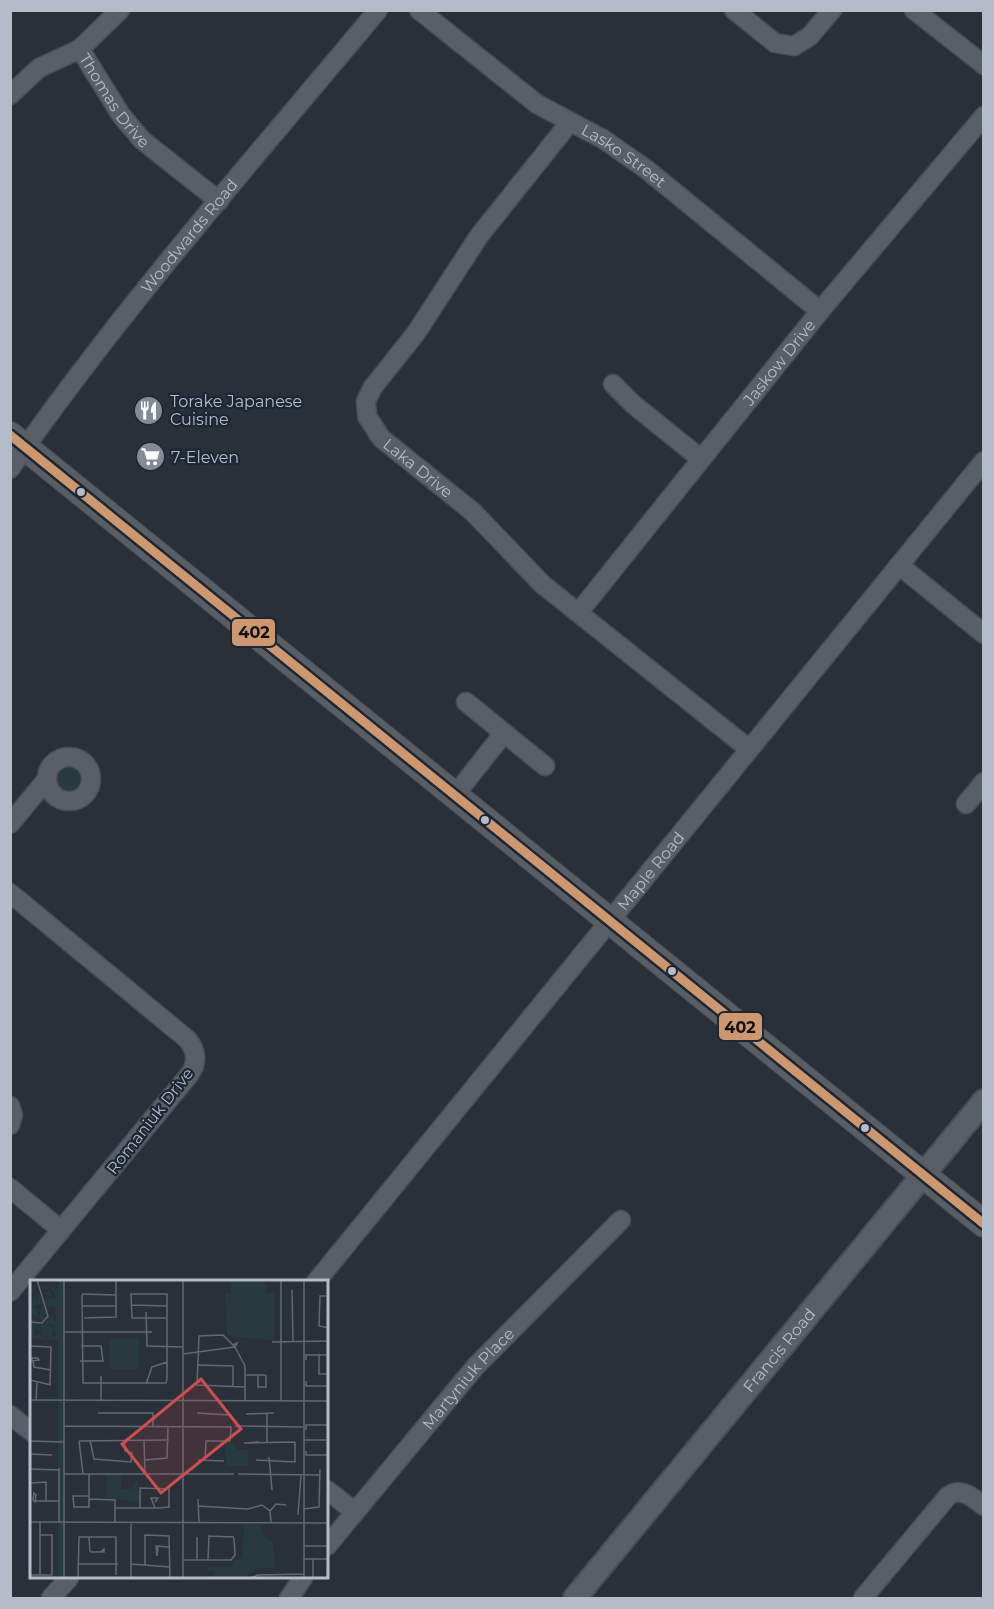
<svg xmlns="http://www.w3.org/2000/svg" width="994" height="1609" font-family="Montserrat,sans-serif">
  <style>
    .green { fill: #273a3e }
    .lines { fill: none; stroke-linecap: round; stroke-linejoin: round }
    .minor-casing { stroke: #484c53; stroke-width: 21 }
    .tertiary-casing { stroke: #484c53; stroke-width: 26 }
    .secondary-casing { stroke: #484c53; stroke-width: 28 }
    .minor { stroke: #5a5e66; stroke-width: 18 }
    .tertiary { stroke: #5a5e66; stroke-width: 22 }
    .secondary { stroke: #595d64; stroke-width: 26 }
    .bus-1-casing { stroke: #1d2633; stroke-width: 14 }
    .bus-1 { stroke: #cd976f; stroke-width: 9 }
    .bus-dot { fill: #b4bcc9; stroke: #1d2633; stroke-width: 2 }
    .labels { text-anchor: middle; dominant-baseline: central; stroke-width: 4.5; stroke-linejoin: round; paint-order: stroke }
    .street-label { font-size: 16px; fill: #b4bcc9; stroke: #1d2633 }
    .poi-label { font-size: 16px; fill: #b4bcc9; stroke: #1d2633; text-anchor: start }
    .inset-road { fill: none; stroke: #616872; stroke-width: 1.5 }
    .view { fill: #ce4d50; fill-opacity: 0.15; stroke: #ce4d50; stroke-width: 3 }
    .inset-edge { fill: none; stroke: #b4bcc9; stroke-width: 3 }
    .line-badge { stroke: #1d2633; stroke-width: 2 }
    .pale-badge-label { font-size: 16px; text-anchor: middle; font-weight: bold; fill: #111 }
  </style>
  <rect width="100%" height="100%" fill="#2a3038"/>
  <!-- green -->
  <path class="green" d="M54 779a15 15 0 1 1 30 0a15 15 0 1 1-30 0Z"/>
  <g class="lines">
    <defs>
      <g id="minor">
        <path id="s1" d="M419,10L537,104L603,139L646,169L820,311"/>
        <path d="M734,10L775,43L794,46L810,36L832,10"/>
        <path d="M914,10L984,65"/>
        <path id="s2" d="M80,49L121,115L142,140L219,201"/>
        <path d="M10,95L39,68L80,49L120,10"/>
        <path id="s3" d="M570,122L479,236L416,333L373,387L366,401L367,416L381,438L473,512L542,584L749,749"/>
        <path d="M613,384L633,404L701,459"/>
        <path id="s4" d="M10,469C122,308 253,160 378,10"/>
        <path d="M899,565L984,634"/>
        <path id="s5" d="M579,612L820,311L984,116"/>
        <path d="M466,702L545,766"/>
        <circle cx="69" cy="779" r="22"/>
        <path d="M455,795L504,733"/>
        <path d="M966,804L984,782"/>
        <path d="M10,824L47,779"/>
        <path d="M10,893L187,1039C197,1051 198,1063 189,1075L10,1292"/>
        <path d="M10,1106L13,1115L10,1125"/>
        <path d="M10,1188L61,1230"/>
        <path id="s6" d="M316,1282L984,461"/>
        <path d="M10,1415L32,1432"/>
        <path d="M327,1490L355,1512"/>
        <path id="s7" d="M327,1546L475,1367L621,1220"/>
        <path d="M51,1598L69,1578"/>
        <path d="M289,1598L303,1578"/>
        <path d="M863,1598L948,1496C961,1486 973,1498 984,1506"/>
      </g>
      <g id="tertiary">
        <path id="s8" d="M575,1598L984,1101"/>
      </g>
      <path id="secondary" d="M10,435L984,1224"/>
    </defs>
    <!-- minor casing -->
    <use href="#minor" class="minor-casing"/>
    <!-- tertiary casing -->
    <use href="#tertiary" class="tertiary-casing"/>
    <!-- secondary casing -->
    <use href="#secondary" class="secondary-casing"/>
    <!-- minor -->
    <use href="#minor" class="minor"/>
    <!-- tertiary -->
    <use href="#tertiary" class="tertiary"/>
    <!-- secondary -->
    <use href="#secondary" class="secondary"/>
    <defs>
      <path id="bus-1" d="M10,435L984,1224"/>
    </defs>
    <!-- bus-1 casing -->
    <use href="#bus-1" class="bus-1-casing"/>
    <!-- bus-1 -->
    <use href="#bus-1" class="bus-1"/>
  </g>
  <!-- icons -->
  <defs>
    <symbol id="restaurant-disc" viewBox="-11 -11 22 22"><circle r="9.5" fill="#848b96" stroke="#1d2633"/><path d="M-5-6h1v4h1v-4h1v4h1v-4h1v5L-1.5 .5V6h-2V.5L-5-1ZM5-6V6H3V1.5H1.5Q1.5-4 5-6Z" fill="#fff"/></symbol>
    <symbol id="supermarket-disc" viewBox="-11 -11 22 22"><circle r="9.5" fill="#848b96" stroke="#1d2633"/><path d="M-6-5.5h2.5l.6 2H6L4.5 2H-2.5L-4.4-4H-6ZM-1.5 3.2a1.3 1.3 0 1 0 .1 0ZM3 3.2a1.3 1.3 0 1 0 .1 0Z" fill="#fff"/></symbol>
  </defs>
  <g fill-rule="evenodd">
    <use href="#restaurant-disc" x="132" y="394" width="33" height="33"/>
    <use href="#supermarket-disc" x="134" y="440" width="33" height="33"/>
  </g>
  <!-- markers -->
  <g class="bus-dot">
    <circle cx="81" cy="492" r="5"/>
    <circle cx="485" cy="820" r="5"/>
    <circle cx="672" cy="971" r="5"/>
    <circle cx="865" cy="1128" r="5"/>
  </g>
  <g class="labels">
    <!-- street labels -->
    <g class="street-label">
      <text stroke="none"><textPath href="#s2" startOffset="62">Thomas Drive</textPath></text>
      <text stroke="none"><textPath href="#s1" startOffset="252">Lasko Street</textPath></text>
      <text stroke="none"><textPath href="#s4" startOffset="294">Woodwards Road</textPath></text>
      <text stroke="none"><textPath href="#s5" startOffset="320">Jaskow Drive</textPath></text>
      <text stroke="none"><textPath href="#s3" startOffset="435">Laka Drive</textPath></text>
      <text stroke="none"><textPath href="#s6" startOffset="530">Maple Road</textPath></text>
      <text transform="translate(150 1121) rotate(-52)">Romaniuk Drive</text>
      <text stroke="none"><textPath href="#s8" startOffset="321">Francis Road</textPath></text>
      <text stroke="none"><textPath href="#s7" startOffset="219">Martyniuk Place</textPath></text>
    </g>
    <!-- poi labels -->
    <g class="poi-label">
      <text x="170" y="401">Torake Japanese<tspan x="170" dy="18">Cuisine</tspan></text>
      <text x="171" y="457">7-Eleven</text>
    </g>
  </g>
  <!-- overview -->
  <g transform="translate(30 1280)">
    <rect width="298" height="298" fill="#2a3038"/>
    <path d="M29,0H33V298H28V60L0,59L1,43L10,45L9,51L4,46L5,58L8,52L14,58H21L11,54V44L14,43L24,48L22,56H26L24,46L15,42L21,35L26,42L25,26L18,28L14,21L22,17L13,13L20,11L23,19L26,17L21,9L10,8L9,1L11,6L24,8L28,10ZM201,2H236V13H244V61L197,56L195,14L201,13ZM8,13L14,23L2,27L9,29L7,36L10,38V28L15,25L17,34L10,43V39L3,35L0,37L9,43L0,41V16L3,23V15L8,18ZM80,59H109V89H79ZM195,162L202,163L208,170H218V186H196ZM76,195H91L92,209H102L108,199L109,222L77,218ZM214,244L231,246L234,256L243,262L245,288H227L214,298H184V291H178V287H202L203,281L212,278Z" fill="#273a3e"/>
    <path class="inset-road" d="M34,0V298M138,0H299M153,0V298M262,10L263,62M52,14L86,15M52,15L53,103H136L137,99V14H101L102,38H137M299,16H290L289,46L299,48M101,25L137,26M52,26H87M116,32L117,66L153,67M54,38L86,37V0M0,42L12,43L18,36L7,0M34,52H122M242,62L299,61M203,65L207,63L205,67L215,86V121M0,66L21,67L20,104M51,66H71L73,82M205,67L193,55L169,56L167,105L215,107M153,74L205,67M289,75V94H299M2,78H8L9,80L2,81ZM276,80V75H299M3,81L4,87L21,90M50,81H72M167,85L203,86V106M215,95H235L236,96V107H228V95M0,100L21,105M276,101V106H299M116,104L122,87L137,82M0,120L299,121M6,120L7,102M71,120V96M251,121V0M68,133H123V146M167,133L200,135M216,134L244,133M34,146L201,147L200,161H176L175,180M205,146L273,147M276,150V145H299M60,160L64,179L101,182L102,173L95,171V160M114,160L115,194M273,160H299M0,161L34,162M49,161L139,160M49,161L53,194M229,162L214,163L265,162M237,162V134M276,171V175H299M0,174L22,175M239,177L242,210M115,180L137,178L138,146M168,180L194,181M226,180L265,182V162M29,188V242M0,189L29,190M34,194H204M208,194L290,195M0,203L16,202V221M4,213L6,215L5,222L3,220ZM59,216H43L44,227H59V194M59,219L85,220V242M168,219L169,242M6,221H29M168,226L218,229L232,225L240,231L241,243M85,228H128L139,227V209L110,208V228M125,228L121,218H128L125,222M273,229L289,227L290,189M240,231L246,224L256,225M268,235L271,195M0,242L299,243M10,242V295M179,256L204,257M59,257L60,271L61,272H74V269L71,272M273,266H299M128,267L127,276L126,266L139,267M273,279H299M283,279V298M153,280H201L205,275L204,258M167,280V257M178,280L179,255M48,284H88M101,284L140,287M115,285V255L139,256L140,298M0,295H22V255H10M48,298L49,257H86V295M101,298V242M221,298L228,295L274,294M274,298V0M297,298L298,279"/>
    <path class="view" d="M171,99L211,149L131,213L92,164Z"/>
    <rect width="298" height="298" class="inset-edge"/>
  </g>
  <g class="line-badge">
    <rect x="231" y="618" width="45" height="29" rx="6" fill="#cd976f"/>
    <rect x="718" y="1012" width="45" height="29" rx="6" fill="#cd976f"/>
  </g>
  <g class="pale-badge-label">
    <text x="254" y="638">402</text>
    <text x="740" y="1033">402</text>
  </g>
  <!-- border -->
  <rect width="994" height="1609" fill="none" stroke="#b4bcc9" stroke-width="24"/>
</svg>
